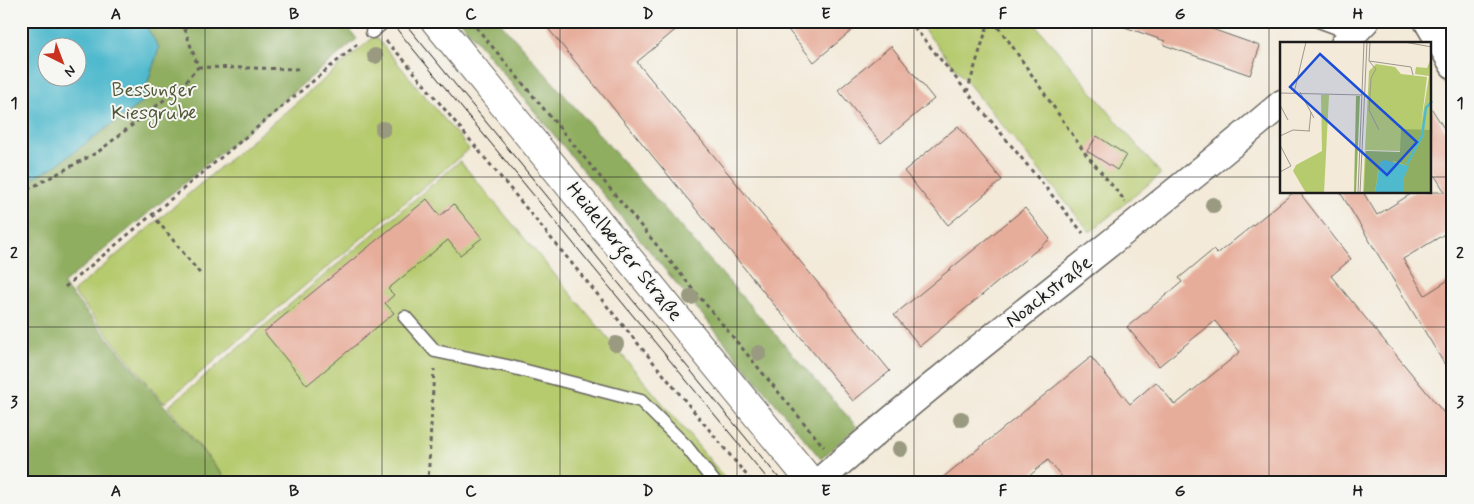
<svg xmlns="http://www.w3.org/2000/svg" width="1474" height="504" font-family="Mynerve,sans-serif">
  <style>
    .green { fill: #b6ca6e; stroke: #697345 }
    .forest { fill: #90ae61; stroke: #56653e }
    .water { fill: #4fb9cd; stroke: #366a74; fill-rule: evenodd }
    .building { fill: #e7ad9b }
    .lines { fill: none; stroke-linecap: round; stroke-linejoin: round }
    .service-casing { stroke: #67645e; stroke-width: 15 }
    .minor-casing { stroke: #67645e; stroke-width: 29 }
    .tertiary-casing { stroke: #67645e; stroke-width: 30 }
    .path { stroke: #67645e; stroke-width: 3; stroke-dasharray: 4 4; stroke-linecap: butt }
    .service { stroke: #fff; stroke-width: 12 }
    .minor { stroke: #fff; stroke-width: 26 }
    .tertiary { stroke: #fff; stroke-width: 28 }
    .tram { stroke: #1c1c1c; stroke-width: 1 }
    .tree { fill: #9a9a81 }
    .grid { fill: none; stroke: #1c1c1c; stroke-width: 1; stroke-opacity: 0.55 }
    .labels { text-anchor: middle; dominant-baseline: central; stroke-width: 4; stroke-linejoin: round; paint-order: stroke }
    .park-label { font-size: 20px; fill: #525939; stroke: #f6f6f2 }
    .street-label { font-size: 20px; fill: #1c1c1c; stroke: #f6f6f2 }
    .inset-river { fill: none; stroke: #4fb9cd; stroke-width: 2.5 }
    .inset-road { fill: none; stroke: #9d988d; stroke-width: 1 }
    .view { fill: #1d4ed8; fill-opacity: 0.15; stroke: #1d4ed8; stroke-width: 2.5 }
    .inset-edge { fill: none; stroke: #1c1c1c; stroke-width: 2.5 }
    .neatline { fill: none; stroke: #1c1c1c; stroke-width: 2 }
    .grid-label { font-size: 16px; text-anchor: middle; font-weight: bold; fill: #1c1c1c }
  </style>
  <rect width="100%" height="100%" fill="#f6f6f2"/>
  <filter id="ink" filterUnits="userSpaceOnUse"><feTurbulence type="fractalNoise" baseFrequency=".02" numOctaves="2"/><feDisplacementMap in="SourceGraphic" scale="10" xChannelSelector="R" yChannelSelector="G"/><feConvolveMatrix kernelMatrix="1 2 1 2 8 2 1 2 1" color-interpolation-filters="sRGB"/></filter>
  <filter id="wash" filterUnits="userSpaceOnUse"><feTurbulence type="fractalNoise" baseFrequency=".0096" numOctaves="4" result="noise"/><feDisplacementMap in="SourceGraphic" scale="20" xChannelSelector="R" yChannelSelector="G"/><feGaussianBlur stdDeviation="1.12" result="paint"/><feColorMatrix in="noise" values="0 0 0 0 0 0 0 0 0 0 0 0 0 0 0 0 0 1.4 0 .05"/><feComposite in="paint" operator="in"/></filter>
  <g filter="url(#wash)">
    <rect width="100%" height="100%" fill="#f3ead9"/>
    <!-- green -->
    <path class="green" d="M917,21H1021L1035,24L1161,174L1090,232Z
      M375,36L469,149L164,403L73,292Z
      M1439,62L1453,85V98L1434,66Z
      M460,161L729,483H229L168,407Z"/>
    <!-- forest -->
    <path class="forest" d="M143,21H343L357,39L63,284L229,483H21V184L52,168L141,103L159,48Z
      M460,21H499L857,427L821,459Z"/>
    <!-- water -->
    <path class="water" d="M21,21H143L159,48L141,103L52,168L21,184ZM48,48H78V78H48Z"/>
    <g id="blocks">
      <!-- building -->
      <path class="building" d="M542,21H686L637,62L890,371L853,401Z
        M781,21H863L814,62Z
        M1117,21H1189L1260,46L1250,75L1164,45L1165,41L1116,24Z
        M891,46L934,99L881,143L838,90Z
        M1430,106L1453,143V229L1403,259L1425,295L1453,277V378L1340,192H1363L1377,215L1414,192H1445L1430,168Z
        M958,126L1002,180L948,225L904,171Z
        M1097,136L1126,155L1117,170L1087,151Z
        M1294,192H1299L1351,259L1331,276L1453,424V483H1067L1048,460L1021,483H936L1091,357L1130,404L1156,382L1175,405L1240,352L1215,321L1159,366L1127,327L1182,282L1179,278L1213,250L1217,254Z
        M427,199L440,216L454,204L482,238L460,255L448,240L388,289L394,295L385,303L394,313L307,385L264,332Z
        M1025,208L1050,239L920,346L894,315Z"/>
    </g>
  </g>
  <g filter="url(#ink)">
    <use href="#blocks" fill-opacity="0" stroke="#67645e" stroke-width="1"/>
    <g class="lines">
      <defs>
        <path id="service" d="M1318,21L1353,34
          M372,32L385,21
          M405,317L435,351L507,366L641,401L686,446L715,483"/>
        <path id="minor" d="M1427,21L1453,65
          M1344,44L1366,21
          M817,483C967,351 1129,233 1282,103"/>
        <path id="tertiary" d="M435,21L812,483"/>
      </defs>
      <!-- service casing -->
      <use href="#service" class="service-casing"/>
      <!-- minor casing -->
      <use href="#minor" class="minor-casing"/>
      <!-- tertiary casing -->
      <use href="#tertiary" class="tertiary-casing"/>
      <!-- path -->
      <path class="path" d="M182,21L198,67
        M471,21L824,447
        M909,21L1083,233
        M993,21L1008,40L1085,153L1126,202
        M386,41L404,60L753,483
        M198,67L298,69
        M967,92L989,21
        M21,193L98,152L183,85L198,67
        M152,214L202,276
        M65,287L360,42
        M428,483L434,369"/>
      <!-- service -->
      <use href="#service" class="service"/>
      <!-- minor -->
      <use href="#minor" class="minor"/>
      <!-- tertiary -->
      <use href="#tertiary" class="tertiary"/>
      <!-- tram -->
      <path class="tram" d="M390,21L771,483
        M403,21L783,483"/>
    </g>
    <!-- trees -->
    <g class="tree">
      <circle cx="375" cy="56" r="8"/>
      <circle cx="383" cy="129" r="8"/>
      <circle cx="1213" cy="205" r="8"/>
      <circle cx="691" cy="297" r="8"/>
      <circle cx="616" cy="344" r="8"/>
      <circle cx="759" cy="353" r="8"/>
      <circle cx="961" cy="419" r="8"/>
      <circle cx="900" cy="449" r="8"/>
    </g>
  </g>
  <!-- grid -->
  <path class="grid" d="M205,21V483M382,21V483M560,21V483M737,21V483M914,21V483M1092,21V483M1269,21V483M21,177H1282M1430,177H1453M21,327H1453"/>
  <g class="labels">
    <!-- park labels -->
    <g class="park-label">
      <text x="154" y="90">Bessunger<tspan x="154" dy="23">Kiesgrube</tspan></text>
    </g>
    <!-- street labels -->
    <g class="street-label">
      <text transform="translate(624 252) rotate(51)">Heidelberger Straße</text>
      <text transform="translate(1049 292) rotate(-38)">Noackstraße</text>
    </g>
  </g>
  <!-- overview -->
  <g transform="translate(1280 42)">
    <rect width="151" height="151" fill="#f3ead9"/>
    <path d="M151,16V151H83L85,109L120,111V103V109L85,108L89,29L96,22L115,25L121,32L147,35L141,83L149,34L135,32L136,25L147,26ZM41,53H49L44,151H26L13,129L16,123L42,109Z" fill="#b6ca6e"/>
    <path d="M76,54H80L76,151H74ZM121,87L151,88V151H124V136L128,124L114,119L98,129L95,151H84L86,109L120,110Z" fill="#90ae61"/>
    <path d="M104,118L129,124L124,136V151H95L100,120Z" fill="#4fb9cd"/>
    <path class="inset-river" d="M127,122L142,94L146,66L152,59"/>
    <path class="inset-road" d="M124,0L152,5M89,19L96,27L91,36L89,68L99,88M89,19L131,25L133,33M89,19L90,0M20,50L34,76M0,51L82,53M14,51L26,0M0,63L8,78M29,89L31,70M0,94L13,88L30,89M0,103L11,124L0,130M78,151L84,0M80,151L87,0"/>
    <path class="view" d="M40,12L137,100L107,133L10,45Z"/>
    <rect width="151" height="151" class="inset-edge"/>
  </g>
  <!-- margin -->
  <rect width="1474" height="504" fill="none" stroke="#f6f6f2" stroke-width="55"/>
  <!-- north arrow -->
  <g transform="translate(62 62) rotate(138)"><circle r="24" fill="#f6f6f2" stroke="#9f9f9c"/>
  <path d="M0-4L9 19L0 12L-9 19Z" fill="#c8321e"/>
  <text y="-8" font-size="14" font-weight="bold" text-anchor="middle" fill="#1c1c1c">N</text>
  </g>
  <rect x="28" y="28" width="1418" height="448" class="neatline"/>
  <g class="grid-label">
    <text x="116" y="19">A</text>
    <text x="294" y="19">B</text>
    <text x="471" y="19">C</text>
    <text x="648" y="19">D</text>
    <text x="826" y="19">E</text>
    <text x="1003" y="19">F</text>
    <text x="1180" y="19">G</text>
    <text x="1358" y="19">H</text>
    <text x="14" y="108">1</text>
    <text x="1460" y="108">1</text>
    <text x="14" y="258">2</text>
    <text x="1460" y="258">2</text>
    <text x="14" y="407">3</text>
    <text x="1460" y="407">3</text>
    <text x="116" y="496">A</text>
    <text x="294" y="496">B</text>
    <text x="471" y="496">C</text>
    <text x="648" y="496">D</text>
    <text x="826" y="496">E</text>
    <text x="1003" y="496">F</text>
    <text x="1180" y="496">G</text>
    <text x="1358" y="496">H</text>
  </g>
</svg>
